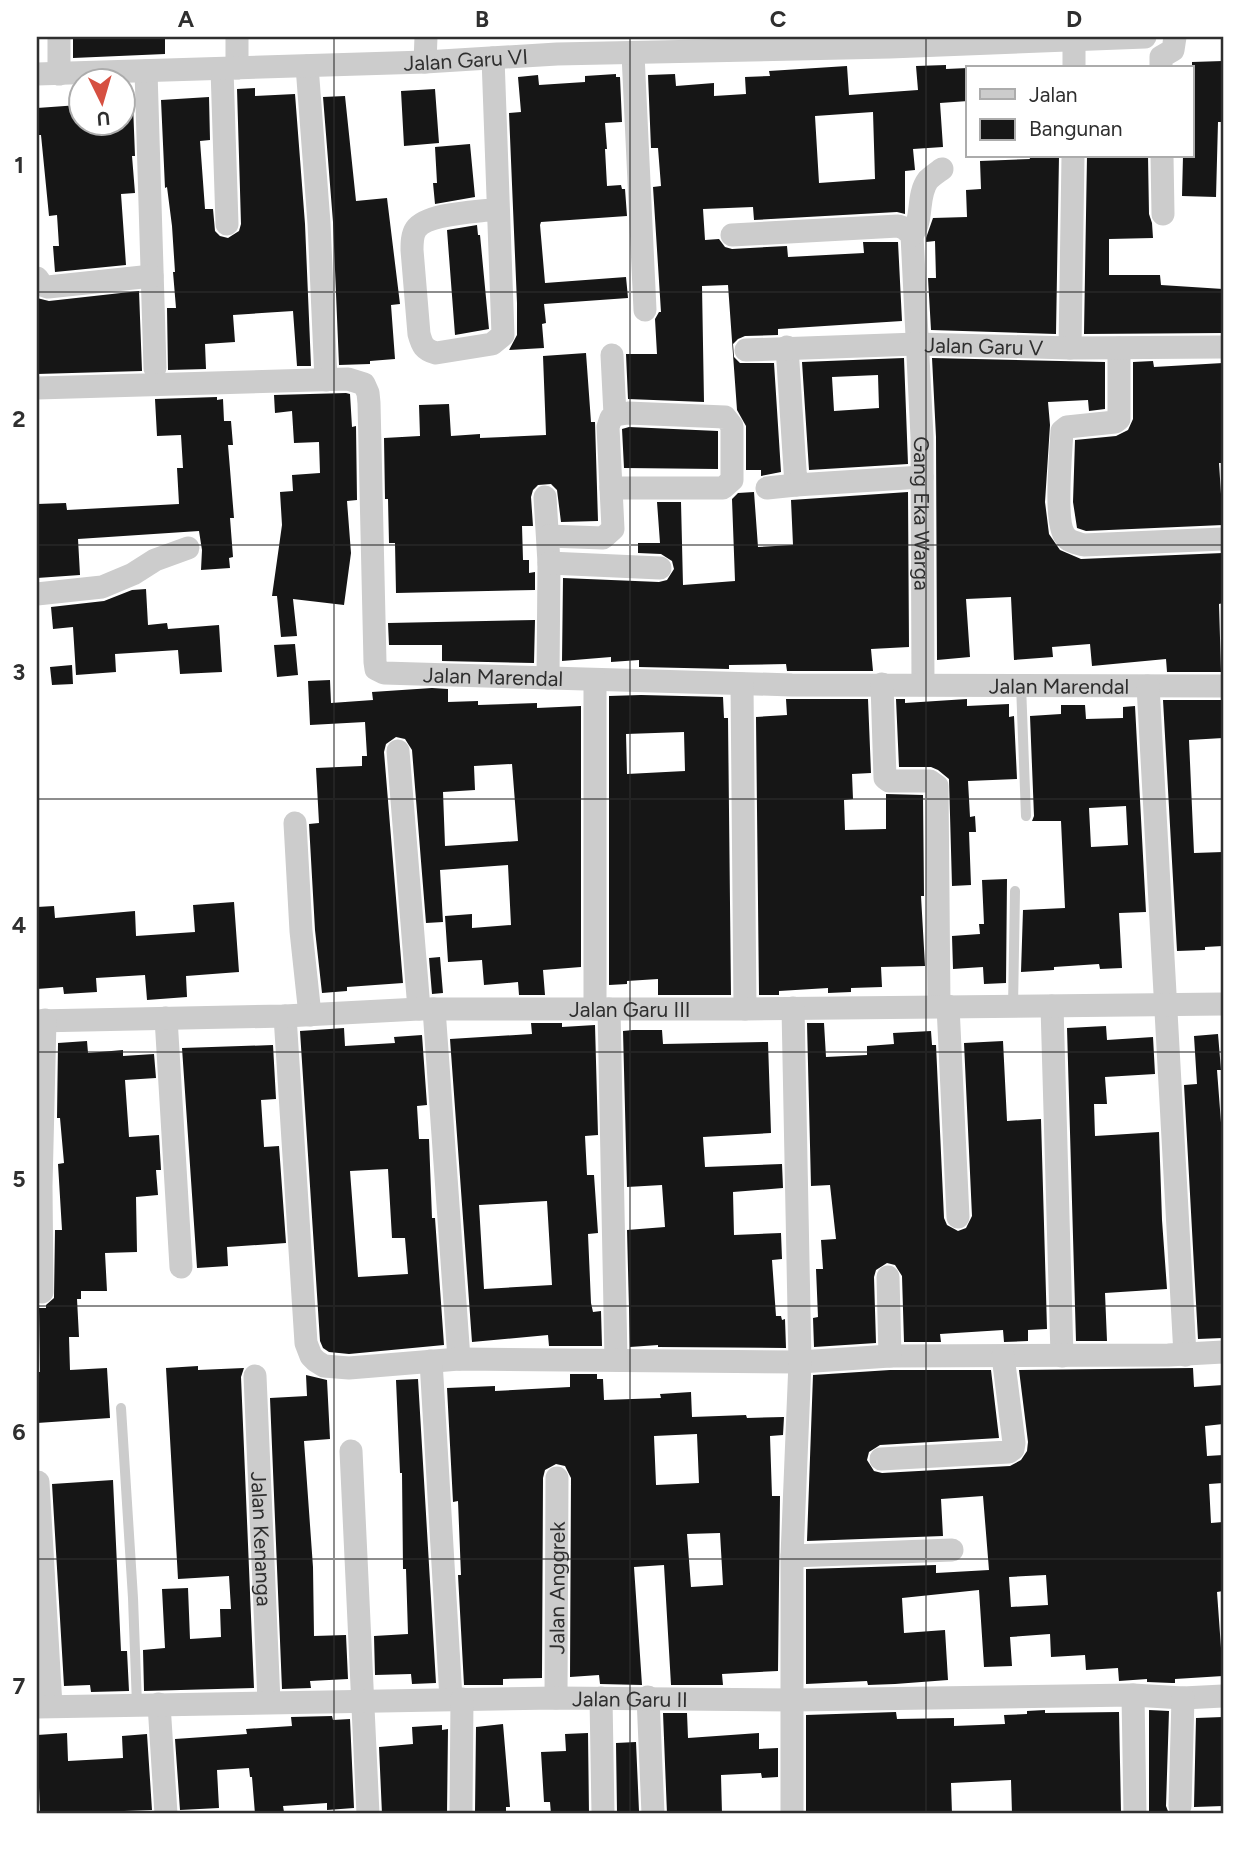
<svg xmlns="http://www.w3.org/2000/svg" width="1260" height="1851" font-family="Figtree,sans-serif">
  <style>
    .building { fill: #161616; fill-rule: evenodd }
    .lines { fill: none; stroke-linecap: round; stroke-linejoin: round }
    .path { stroke: #ccc; stroke-width: 3.5; stroke-dasharray: 3.5 3.5; stroke-linecap: butt }
    .lane { stroke: #ccc; stroke-width: 10 }
    .street { stroke: #ccc; stroke-width: 23 }
    .grid { fill: none; stroke: #2f2f2f; stroke-width: 2; stroke-opacity: 0.55 }
    .labels { text-anchor: middle; dominant-baseline: central; stroke-width: 7; stroke-linejoin: round; paint-order: stroke }
    .street-label { font-size: 21px; fill: #2f2f2f; stroke: #fff }
    .neatline { fill: none; stroke: #2f2f2f; stroke-width: 2.5 }
    .grid-label { font-size: 23px; text-anchor: middle; font-weight: bold; fill: #2f2f2f }
  </style>
  <rect width="100%" height="100%" fill="#fff"/>
  <!-- building -->
  <path class="building" d="M73,37H165V54L73,58Z
    M1223,61V122H1218L1216,197L1182,196L1183,156H1192V134H1195V100H1192V62Z
    M946,65V69L968,68V101L940,103L943,147L913,149L915,170L905,171V214L897,212L754,220L753,207L703,209L705,240L719,239L725,247L732,249L787,246L788,257L864,253L863,242H898L902,321L778,329V335L745,336L738,339L733,344L734,357L740,363H774L781,472L761,476V470H746V426L737,410L728,285L702,286L704,402L628,399L626,354H657L655,319L659,312H661L653,187L661,186L658,148H651L648,75L675,74L676,86L714,83V96L746,94L745,77L770,76L769,71L847,66L849,95L918,90L916,66ZM873,112L875,179L819,183L815,116Z
    M616,74V77H620L622,122L605,123L607,149H605L607,186L621,185L622,189H625L627,216L541,222L540,225L545,283L626,277L628,298L544,304L546,323L542,324L544,348L509,350L517,335V303L509,113L521,112L518,77L538,75L539,85L585,82V76Z
    M255,88V96L295,94L305,224L311,366H297L293,311L233,315L235,342L205,344L206,369L168,370L167,308H176L173,272H175L172,226L167,187L165,188L161,100L209,97L210,140L200,141L205,209H213L215,231L220,236L228,238L239,231L241,224L237,89Z
    M435,89L439,143L404,146L401,91Z
    M345,96L356,201L387,198L400,304L391,305L395,359L370,361V364L339,365L333,222L323,97Z
    M79,105L80,122H122V105H133L135,156H132L135,193L121,194L126,265L55,272L53,246H59L57,215L49,216L41,135H37V108Z
    M470,144L475,197L435,204L433,183H437L435,147Z
    M1029,156H1059L1056,334L931,330L928,278H936L935,241L926,242V238L933,218L967,217L966,190L981,189L980,161L1030,159Z
    M1087,156H1148L1149,214L1152,223L1153,238L1109,239V275H1160L1161,285L1223,289V333L1084,334Z
    M477,225L478,235H480L489,329L455,335L447,230Z
    M139,291L142,371L37,374V298L49,301Z
    M586,353L591,422H595L598,521L561,522L557,490L551,484L538,485L533,490L531,497L533,526H522L523,560H529V573L535,572V590L396,593L395,543H389L388,499H385L384,438L420,436L419,405L449,404L451,436L480,434V438L546,435L543,356Z
    M904,358L908,464L809,470L802,362ZM878,375L879,408L834,411L832,377Z
    M932,358L1105,362V409L1089,411L1088,400L1048,402L1050,425L1045,502L1049,534L1060,550L1081,559L1223,553V603L1219,604L1221,672H1167L1166,659L1092,666L1090,644L1052,647L1053,657L1014,660L1011,597L966,599L970,657L937,660L936,437Z
    M1153,361L1154,367L1223,363V463H1219L1223,525L1086,531L1077,528L1073,502L1075,440L1116,436L1128,430L1133,419V362Z
    M346,393L350,394L352,427L356,426L357,500L347,501L351,553L344,605L293,599L297,636L281,637L277,596H272L282,525L280,492L293,491L292,475L320,473L319,442L294,443L292,411L275,413L274,395Z
    M217,397V400L223,399L224,421H231L233,445H228L234,518H230L233,557L229,558L230,568L201,570L202,550L199,531L78,539L80,575L37,578V504L66,503L67,510L179,504L177,468H183L181,435L157,436L155,399Z
    M629,427L718,431V469L624,468L622,429Z
    M754,492L758,547L793,545L791,500L908,492L909,647L871,649L873,671H787L786,664L729,665V669L639,667V660L611,662V657L562,661L563,578L659,582L667,580L674,569L672,561L661,554L638,553V543H660L657,502H681L683,585L735,581L732,499L738,493Z
    M146,589L148,625L167,623L168,629L219,625L222,672L180,674L178,650L115,654L116,672L76,675L73,627L53,629L51,607L104,601L132,590Z
    M535,620L534,663L442,661V645H389L388,623Z
    M295,644L298,675L277,677L274,645Z
    M72,665L73,684L52,685L50,667Z
    M330,680L331,703L373,700L372,692L432,688L448,689V702L478,701V705L537,703V708L581,706V967L543,970L545,995H519L518,982L484,985L482,960L448,962L445,916L472,914V928L511,925L508,865L440,870L443,922L426,923L412,750L405,739L396,737L386,744L384,752L403,983L347,987V991L322,993L315,930L309,824L319,823L316,768L362,766V756H367L365,722L310,725L308,681ZM512,764L518,841L445,846L443,792L475,790L474,766Z
    M641,695L723,697L724,718H728L731,995H658V979L627,981V984L609,985V696ZM684,732L685,771L627,774L626,734Z
    M786,699H868L871,773L852,774L853,799L844,800L845,830L886,829V794L923,795L924,896H921L925,966L881,967L882,987L851,988V992L828,993V988L779,991V995H759L756,717L787,715Z
    M896,699H905V703L967,699V706L1009,704V717L1014,716L1017,779L968,781L970,817L975,816L976,832H969L971,885L952,886L949,779L938,770L931,767H899Z
    M1163,700H1223V738L1189,740L1194,853L1223,852V946L1205,947V950L1177,951Z
    M1061,705H1085L1086,719L1123,718V707L1135,706L1146,912L1119,913L1122,968L1100,969L1099,964L1054,967V970L1021,972L1023,910L1065,908L1061,821H1032L1034,816L1030,716L1061,714ZM1126,806L1128,845L1091,847L1089,808Z
    M1007,879L1006,983L984,984L983,967L953,969L952,936L980,934L979,924H984L982,880Z
    M234,902L239,972L186,976L187,997L147,1000L145,975L96,978L97,992L64,994L63,987L37,989V907L54,906L55,918L135,911L136,936L195,932L193,905Z
    M440,957L443,993L432,994L429,958Z
    M531,1023H562V1027L595,1025L598,1135L585,1136L587,1175H594L598,1233L588,1234L591,1303L593,1312L601,1311L602,1346H549L548,1335L472,1342L450,1039L532,1034ZM547,1201L552,1285L484,1289L479,1205Z
    M807,1023H824L826,1057L867,1055V1046L894,1044L893,1033L931,1031L932,1045H936L944,1218L947,1225L958,1231L966,1228L972,1216L964,1043L1003,1041L1007,1121L1041,1119L1047,1329L1028,1330V1341L1004,1342L1003,1330L940,1334L941,1342H904L902,1276L895,1265L887,1263L876,1270L874,1277L876,1343L814,1347L813,1318L818,1317L816,1269H823L821,1240L836,1239L830,1185L811,1186Z
    M1106,1026L1107,1040L1153,1037L1155,1074L1105,1077L1107,1104H1094L1095,1136L1159,1132L1162,1220L1167,1289L1105,1293L1107,1341H1076L1067,1028Z
    M344,1028L345,1046L395,1043L394,1037L422,1035L427,1105L417,1106L419,1139H429L432,1218H435L444,1345L349,1354L329,1352L323,1348L320,1341L300,1031ZM388,1169L392,1238H405L408,1274L358,1277L350,1171Z
    M633,1030H662L663,1044L768,1042L771,1133L703,1137L705,1167L782,1164L783,1188L733,1192L734,1235L781,1233L782,1259L772,1260L776,1316H781L782,1320L785,1319L786,1348L658,1347V1345L630,1347L627,1230L665,1227L662,1185L627,1187L623,1031Z
    M1218,1034L1221,1070H1217L1223,1149V1338L1198,1339L1184,1085L1197,1084L1194,1036Z
    M87,1041L88,1053L123,1050V1056L154,1054L156,1078L125,1080L129,1137L159,1135L161,1170H156L158,1195L136,1197L137,1252L105,1253L107,1291H81V1299H77L79,1337H69L70,1370L107,1368L110,1418L37,1423V1372H40L39,1308H46V1305L54,1298L55,1230H62L58,1164L64,1163L60,1118H57L58,1043Z
    M273,1045L276,1099L261,1100L264,1147L279,1146L286,1243L227,1247L228,1266L197,1268L182,1048Z
    M198,1366V1370L244,1368L241,1377L254,1688L144,1691L143,1650L165,1648L162,1589L188,1588L190,1639L221,1637L220,1609H231L229,1576L178,1579L166,1368Z
    M1193,1368L1194,1387L1223,1385V1424L1205,1426L1207,1456L1223,1455V1483L1209,1484L1211,1523L1223,1522V1591L1217,1592L1223,1676L1175,1679V1683H1172L1147,1682V1679L1119,1681L1118,1668L1086,1670L1085,1655L1051,1657L1050,1634L1010,1637L1012,1666L984,1667L979,1590L902,1598L904,1633L945,1630L948,1680L895,1684L868,1685L867,1681L806,1684V1569L936,1565V1573L989,1570L983,1496L941,1499L943,1536L807,1541L813,1375L890,1370H991L999,1438L880,1445L869,1452L867,1460L874,1471L882,1473L1010,1466L1021,1460L1027,1451L1028,1442L1019,1370ZM1046,1575L1048,1605L1011,1607L1009,1577Z
    M570,1374H597V1379H603L604,1400L661,1398L660,1394L691,1392L692,1417L746,1415L747,1418L784,1417L783,1435L770,1436L772,1496H780L778,1671L722,1674L723,1685H671L664,1565L634,1567L642,1685L600,1684L599,1675L570,1677L571,1478L565,1466L556,1464L545,1470L543,1478L542,1678L503,1679V1685H464L458,1575H461L458,1501L453,1502L447,1388L495,1386V1391L570,1387ZM697,1434L699,1483L656,1485L654,1436ZM720,1533L723,1585L691,1587L687,1534Z
    M306,1375L327,1380L330,1439L304,1441L313,1567L314,1636L346,1635L348,1679L310,1681L311,1688L282,1689L270,1398L307,1396Z
    M418,1379L436,1683L412,1684L411,1674L375,1675L374,1636L408,1634L406,1569H403L402,1473H400L396,1380Z
    M113,1480L121,1651H127L129,1691L91,1692L90,1685L64,1686L52,1484Z
    M1045,1710V1713L1119,1712L1121,1812L1012,1814L1011,1780L951,1783L952,1814H806V1715L896,1712L897,1719L954,1718V1726L1005,1724L1004,1715L1027,1714V1711Z
    M1149,1710L1169,1711L1166,1806L1169,1814H1149Z
    M663,1713H687L688,1738L759,1733V1749L778,1748V1777L762,1778L761,1773L721,1775L722,1814H667Z
    M332,1716L333,1720L350,1719L354,1808L327,1810V1803L283,1806L284,1812L255,1814L252,1777H250L249,1768L217,1770L219,1808L180,1810L175,1739L247,1734L246,1729L292,1726L291,1717Z
    M1223,1717V1806L1194,1807L1196,1718Z
    M503,1724L510,1807H506V1814H475L476,1727Z
    M442,1725V1730L448,1729L447,1814H382L379,1747L413,1744L412,1727Z
    M67,1733L68,1761L123,1758L122,1736L147,1734L152,1810L40,1814L37,1735Z
    M588,1733L589,1814H551L550,1802H544L541,1752L566,1751L565,1734Z
    M636,1742L639,1811L617,1812L616,1743Z"/>
  <g class="lines">
    <!-- path -->
    <path class="path" d="M37,1798L38,1814"/>
    <!-- lane -->
    <path class="lane" d="M1021,685L1026,816
      M1013,1007L1015,891
      M121,1408L133,1598L137,1705"/>
    <!-- street -->
    <g class="street">
      <path d="M237,37V68"/>
      <path d="M633,54L645,310"/>
      <path d="M493,58L503,335L492,344L436,353C424,350 422,345 419,334L412,250C412,243 412,235 416,229C427,213 478,212 497,209"/>
      <path d="M425,62L426,37"/>
      <path d="M307,66L319,223L326,380"/>
      <path d="M1074,68V40"/>
      <path d="M1161,68V57L1173,50L1175,37"/>
      <path d="M222,69L227,224"/>
      <path d="M146,71L155,368"/>
      <path id="s1" d="M37,74L425,62L557,54L890,47L1145,37"/>
      <path d="M59,74V37"/>
      <path d="M1162,156L1163,214"/>
      <path id="s2" d="M732,235L898,226L904,228L912,235L922,437L923,684"/>
      <path d="M912,235C924,219 916,196 928,180C932,176 938,172 942,169"/>
      <path d="M37,278L42,285L48,287L152,276"/>
      <path d="M787,347L796,485L922,477"/>
      <path d="M1070,348L1073,156"/>
      <path d="M1119,348V419L1115,422L1067,427L1062,431C1061,452 1054,522 1065,536C1069,542 1077,543 1084,545L1223,539"/>
      <path id="s3" d="M746,350L917,344L1070,348L1223,347"/>
      <path id="s4" d="M37,388L348,379L364,384L368,393L369,403L375,662L376,669L384,673L792,685L1223,686"/>
      <path d="M611,488H723L732,480V426L725,417L628,413L615,415"/>
      <path d="M767,488L796,485"/>
      <path d="M545,497L549,563L548,678"/>
      <path d="M548,536L603,538L613,529L608,427L611,418L615,415L612,355"/>
      <path d="M549,563L660,568"/>
      <path d="M37,594L102,587L133,574L155,560L188,548"/>
      <path d="M595,680V1009"/>
      <path d="M742,684L745,1009"/>
      <path d="M882,684L885,778L889,781H930L937,786L939,1006"/>
      <path d="M1148,686L1185,1355"/>
      <path d="M398,751L419,1009"/>
      <path d="M295,823L301,931L310,1015"/>
      <path d="M948,1006L958,1217"/>
      <path d="M1052,1006L1062,1356"/>
      <path d="M434,1009L459,1359"/>
      <path d="M609,1009L616,1360"/>
      <path d="M285,1016L306,1343L311,1356L316,1361L324,1366L349,1368L459,1359L800,1362L890,1356L1168,1355L1223,1352"/>
      <path d="M166,1018L181,1267"/>
      <path id="s5" d="M37,1021L285,1016L419,1009H745L1223,1004"/>
      <path d="M888,1277L890,1356"/>
      <path d="M42,1292L41,1186L45,1020"/>
      <path d="M431,1361L451,1699"/>
      <path id="s6" d="M255,1376L269,1702"/>
      <path d="M351,1451L368,1814"/>
      <path d="M881,1459L1009,1452L1013,1449L1014,1443L1003,1356"/>
      <path d="M38,1482L51,1706"/>
      <path d="M792,1556L952,1550"/>
      <path d="M1133,1695L1135,1814"/>
      <path d="M648,1697L653,1814"/>
      <path id="s7" d="M556,1698L557,1478"/>
      <path d="M601,1698L603,1814"/>
      <path d="M159,1704L166,1814"/>
      <path id="s8" d="M37,1707L556,1698L793,1700L1133,1695L1183,1698L1223,1696"/>
      <path d="M1180,1806L1183,1698"/>
      <path d="M461,1814L462,1699"/>
      <path d="M792,1814V1556L800,1362L793,1008"/>
    </g>
  </g>
  <!-- grid -->
  <path class="grid" d="M334,37V1814M630,37V1814M926,37V1814M37,292H1223M37,545H1223M37,799H1223M37,1052H1223M37,1306H1223M37,1559H1223"/>
  <g class="labels">
    <!-- street labels -->
    <g class="street-label">
      <text stroke="none"><textPath href="#s1" startOffset="429">Jalan Garu VI</textPath></text>
      <text stroke="none"><textPath href="#s3" startOffset="238">Jalan Garu V</textPath></text>
      <text stroke="none"><textPath href="#s2" startOffset="462">Gang Eka Warga</textPath></text>
      <text stroke="none"><textPath href="#s4" startOffset="732">Jalan Marendal</textPath></text>
      <text stroke="none"><textPath href="#s4" startOffset="1298">Jalan Marendal</textPath></text>
      <text stroke="none"><textPath href="#s5" startOffset="593">Jalan Garu III</textPath></text>
      <text stroke="none"><textPath href="#s6" startOffset="163">Jalan Kenanga</textPath></text>
      <text stroke="none"><textPath href="#s7" startOffset="110">Jalan Anggrek</textPath></text>
      <text stroke="none"><textPath href="#s8" startOffset="593">Jalan Garu II</textPath></text>
    </g>
  </g>
  <!-- border -->
  <rect width="1260" height="1851" fill="none" stroke="#ffffff" stroke-width="77"/>
  <!-- legend -->
  <rect x="966" y="66" width="228" height="91" fill="#ffffff" stroke="#acacac" stroke-width="2"/>
  <rect x="980" y="89" width="35" height="10" fill="#cccccc" stroke="#acacac" stroke-width="2"/>
  <text x="1029" y="102" font-size="21" fill="#2f2f2f">Jalan</text>
  <rect x="980" y="119" width="35" height="21" fill="#161616" stroke="#acacac" stroke-width="2"/>
  <text x="1029" y="136" font-size="21" fill="#2f2f2f">Bangunan</text>
  <!-- north arrow -->
  <g transform="translate(102 102) rotate(175)"><circle r="33" fill="#ffffff" stroke="#acacac" stroke-width="2"/>
  <path d="M0-5L12 26L0 18L-12 26Z" fill="#d65041"/>
  <text y="-10" font-size="19" font-weight="bold" text-anchor="middle" fill="#2f2f2f">U</text>
  </g>
  <rect x="38" y="38" width="1184" height="1774" class="neatline"/>
  <g class="grid-label">
    <text x="186" y="27">A</text>
    <text x="482" y="27">B</text>
    <text x="778" y="27">C</text>
    <text x="1074" y="27">D</text>
    <text x="19" y="173">1</text>
    <text x="19" y="427">2</text>
    <text x="19" y="680">3</text>
    <text x="19" y="933">4</text>
    <text x="19" y="1187">5</text>
    <text x="19" y="1440">6</text>
    <text x="19" y="1694">7</text>
  </g>
</svg>
